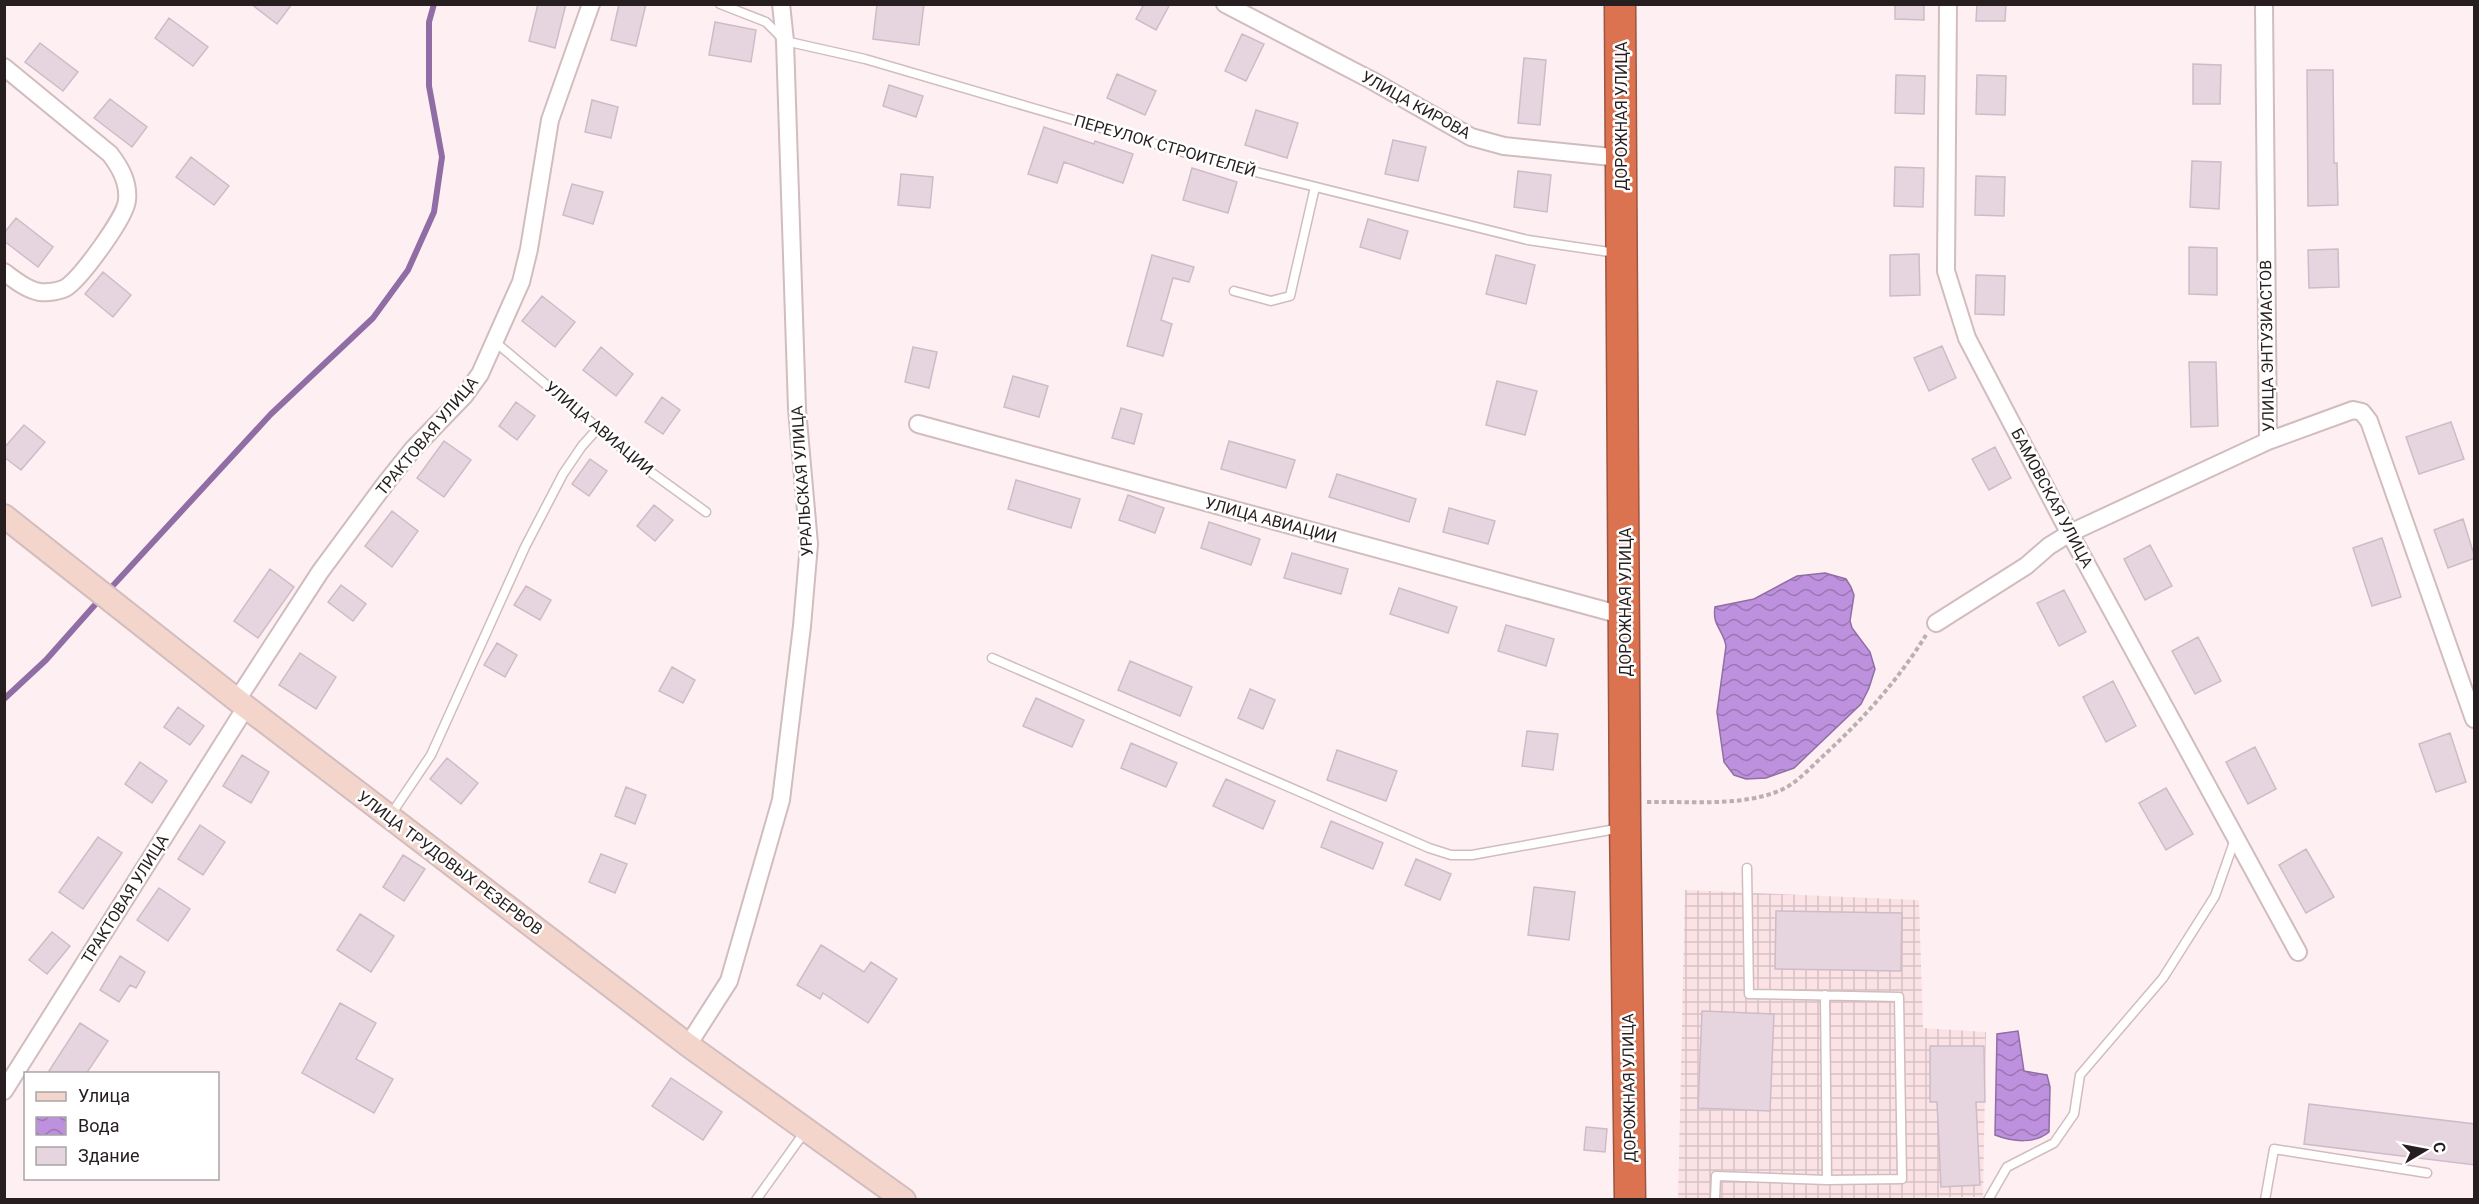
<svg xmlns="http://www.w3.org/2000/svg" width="2479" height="1204" font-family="Roboto,sans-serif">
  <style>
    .industrial { fill: url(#industrial-grid) }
    .water { fill: url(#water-waves); stroke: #906ea5; stroke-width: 1.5 }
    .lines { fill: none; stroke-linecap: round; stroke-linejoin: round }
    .stream { stroke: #906ea5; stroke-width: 6 }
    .building { fill: #e6d4df; stroke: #cdbcc7; stroke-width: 1.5 }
    .lane-casing { stroke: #d1bcbe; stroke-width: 11 }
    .street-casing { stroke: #d1bcbe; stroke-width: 20 }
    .secondary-casing { stroke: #d1bcbe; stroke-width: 26 }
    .highway-casing { stroke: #9c5540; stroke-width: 33 }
    .path { stroke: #bbafb1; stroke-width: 4; stroke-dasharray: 4.5 3; stroke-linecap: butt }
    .lane { stroke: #fff; stroke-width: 8 }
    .street { stroke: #fff; stroke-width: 16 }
    .secondary { stroke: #f4d5cb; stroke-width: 22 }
    .highway { stroke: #db7351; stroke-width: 30 }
    .labels { text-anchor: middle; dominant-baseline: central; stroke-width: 5; stroke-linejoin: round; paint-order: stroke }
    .street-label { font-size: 16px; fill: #261e1f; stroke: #fff }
  </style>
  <defs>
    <pattern id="industrial-grid" width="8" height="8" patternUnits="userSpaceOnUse" patternTransform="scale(1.5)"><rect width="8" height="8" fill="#fbe2e5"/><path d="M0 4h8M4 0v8" fill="none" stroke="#d7c1c4"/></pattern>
    <pattern id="water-waves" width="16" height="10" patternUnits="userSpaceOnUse" patternTransform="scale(1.5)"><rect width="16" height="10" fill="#be91de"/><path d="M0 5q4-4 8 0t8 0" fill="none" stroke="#9a76b3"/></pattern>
  </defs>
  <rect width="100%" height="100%" fill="#fef0f2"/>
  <!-- industrial -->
  <path class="industrial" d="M1685,890L1919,900L1923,1028L1986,1032L1983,1197L1678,1200Z"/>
  <!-- water -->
  <path class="water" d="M1825,573L1846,579L1851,587L1854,595L1850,621L1852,628L1870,652L1875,669L1869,688L1861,704L1794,768L1766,778L1746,779L1734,775L1724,762L1717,712L1726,646C1723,629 1712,626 1715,607L1754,599L1797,576Z
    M2018,1031L2024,1071L2047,1075L2050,1087L2049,1132C2035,1144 2013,1142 1995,1135L1997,1034Z"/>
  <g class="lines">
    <!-- stream -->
    <path class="stream" d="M108,591L271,414L373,318L408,270L434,212L442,157L429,86V22L434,4
      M4,699L46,660L101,598"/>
  </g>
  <!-- building -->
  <path class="building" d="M251,4H292L277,24Z
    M538,4H566L555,48L529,41Z
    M619,4H646L636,46L611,40Z
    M877,4H924L919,45L873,39Z
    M1144,4H1170L1156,30L1136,19Z
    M1895,4H1924V20L1895,19Z
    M1977,4H2006L2005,21H1976Z
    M169,18L208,47L193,66L155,38Z
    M715,22L756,30L751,62L709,55Z
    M1242,34L1264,44L1246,81L1225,71Z
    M40,43L78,72L63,91L25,62Z
    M1524,58L1546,60L1540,125L1518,123Z
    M2193,64L2221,65L2220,104H2193Z
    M2307,70H2333L2334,163H2337L2338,205L2308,206Z
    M1117,74L1156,91L1145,115L1107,98Z
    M1896,75L1925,76L1924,114L1895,113Z
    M1977,75L2006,76L2005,115L1976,114Z
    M889,85L923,96L916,117L883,106Z
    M110,99L147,127L132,147L94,118Z
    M592,100L618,107L611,138L585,132Z
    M1256,110L1298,123L1287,158L1245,145Z
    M1044,127L1094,144L1095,141L1133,154L1123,183L1064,162L1057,183L1028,174Z
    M1393,140L1426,147L1418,181L1385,174Z
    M191,157L229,186L214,205L176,177Z
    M2192,161L2221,162L2219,209L2190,207Z
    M1895,167L1924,168L1923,207L1894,206Z
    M1192,168L1237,182L1228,213L1183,200Z
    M1518,171L1551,175L1547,212L1514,207Z
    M901,174L933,177L930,208L898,205Z
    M1976,176L2005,177L2004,216L1975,215Z
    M572,184L603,192L593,224L563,215Z
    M16,218L53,247L38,267L4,241V233Z
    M1368,219L1408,231L1400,259L1360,247Z
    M2189,247L2217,248V295L2189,294Z
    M2338,249L2339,287L2309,288L2308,250Z
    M1919,254L1920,295L1890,296V255Z
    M1152,255L1194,267L1189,282L1173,278L1161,320L1172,324L1163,356L1127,346Z
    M1496,255L1535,265L1526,304L1486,294Z
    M103,272L131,295L113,317L85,294Z
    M1976,275L2005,276L2004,315L1975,314Z
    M542,296L575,322L555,347L522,321Z
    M1942,346L1956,378L1929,391L1914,358Z
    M601,347L633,374L616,396L583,370Z
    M913,347L937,352L929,388L905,382Z
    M2189,362H2216L2218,426L2191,427Z
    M1013,376L1048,386L1039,417L1004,407Z
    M1497,381L1537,391L1525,435L1486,425Z
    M662,397L680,410L663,434L645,422Z
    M516,402L535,416L517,440L499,426Z
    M1121,408L1142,414L1134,444L1112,438Z
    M2451,422L2464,459L2419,474L2406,437Z
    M24,425L45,442L21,470L4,457V448Z
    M444,441L471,460L444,497L417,478Z
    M1229,441L1295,460L1286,488L1221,469Z
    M1995,447L2011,478L1989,490L1972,459Z
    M590,459L607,471L589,496L572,484Z
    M1337,474L1416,499L1409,522L1329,497Z
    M1016,480L1080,499L1071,528L1008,509Z
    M1128,495L1164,508L1155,533L1119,520Z
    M654,505L673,520L655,541L637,526Z
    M1449,508L1495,521L1488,544L1443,532Z
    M392,511L418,531L392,567L365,546Z
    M2463,519L2475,558L2448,568L2434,530Z
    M1209,522L1260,539L1251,565L1201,548Z
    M2382,538L2401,597L2372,606L2353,548Z
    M2150,545L2172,586L2145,600L2124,559Z
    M1292,553L1348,569L1341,594L1284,578Z
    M270,569L294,587L258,638L234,621Z
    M341,585L366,604L353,621L328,602Z
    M526,586L551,600L540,620L514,605Z
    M1399,588L1457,607L1448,633L1390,614Z
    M2064,590L2086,632L2059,646L2037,603Z
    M1506,625L1554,639L1546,666L1498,651Z
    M2198,637L2221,681L2195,694L2172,651Z
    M497,643L517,655L505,677L484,665Z
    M300,653L336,677L316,709L279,685Z
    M1130,661L1192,687L1180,716L1118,690Z
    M672,667L695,680L683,703L659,691Z
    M2113,681L2136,726L2106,742L2083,697Z
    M1250,689L1275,700L1263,729L1238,718Z
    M1036,698L1084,720L1072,747L1023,726Z
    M178,707L204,726L190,745L164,727Z
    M1527,731L1558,734L1553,770L1522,766Z
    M2450,733L2466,782L2436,792L2419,744Z
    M1131,743L1177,763L1166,787L1121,768Z
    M2255,747L2276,789L2248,804L2226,762Z
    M1337,750L1397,771L1386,801L1327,780Z
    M242,755L269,772L251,803L223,786Z
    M447,758L478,783L461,804L430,779Z
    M140,762L167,781L152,803L125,784Z
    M1226,779L1275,801L1263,829L1213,806Z
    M626,787L646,795L635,824L615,816Z
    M2166,788L2193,834L2166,850L2139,803Z
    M1331,821L1383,843L1373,869L1321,847Z
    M200,825L225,842L203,875L178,859Z
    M98,837L122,853L83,909L59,892Z
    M2306,849L2334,897L2306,913L2279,865Z
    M601,854L627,864L615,893L589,882Z
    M403,855L425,869L404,901L383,887Z
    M1416,859L1451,874L1440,900L1405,885Z
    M1534,887L1575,892L1569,940L1528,935Z
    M159,888L190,909L168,941L137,920Z
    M1776,911L1902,913L1901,971L1775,969Z
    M360,914L394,936L371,972L337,950Z
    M52,932L70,946L47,974L29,960Z
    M821,945L864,972L871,962L897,979L868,1023L823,993L820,999L797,985Z
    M120,956L145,972L136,988L130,985L119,1002L100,990Z
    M340,1003L376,1023L356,1059L393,1079L374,1113L302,1073Z
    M1702,1011L1774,1014L1770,1111L1698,1108Z
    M80,1023L108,1041L86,1074H47Z
    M1930,1046H1984L1985,1102H1976L1980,1185L1941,1187L1937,1102H1930Z
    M671,1078L722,1112L703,1140L652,1106Z
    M2309,1104L2475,1124V1165L2304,1144Z
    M1586,1127L1607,1129L1605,1152L1584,1150Z"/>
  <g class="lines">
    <defs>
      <path id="lane" d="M720,4L766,22L785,41L865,59L1224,164L1528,240L1616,253
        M1234,291L1271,301L1290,296L1315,187
        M494,341L648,470L706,512
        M992,658L1429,848L1451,855H1472L1621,828
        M390,816L431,755L525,547L563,474L582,446L599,427
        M1825,995L1827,1180
        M756,1200L806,1130
        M1715,1200L1716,1176L1827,1180L1902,1179L1899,997L1749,994L1747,868
        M1988,1200L2007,1167L2054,1143L2074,1114L2080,1075L2163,978L2215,896L2235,839
        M2265,1200L2274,1149L2427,1173"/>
      <path id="street" d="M1225,4L1371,80L1471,137L1504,146L1621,158
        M1948,4L1946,271L1967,338L2062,519L2298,952
        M2264,4L2268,441L2353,410L2362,412L2369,421L2474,719
        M4,67L110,154C120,167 129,182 127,200C126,217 82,276 67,287C61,291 48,293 40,292C27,290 15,280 4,272
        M918,424L1625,616
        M1936,623L2026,566L2049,546L2070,533L2268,441
        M237,700L320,572L385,484L413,449L464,396L480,374L521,282L529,249L550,120L591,4
        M688,1045L729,981L781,800L802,626L809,544L797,409L785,41L781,4
        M4,1091L246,707"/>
      <path id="secondary" d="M4,516L237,700L688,1045L904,1200"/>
      <path id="highway" d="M1620,4L1625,817L1630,1200"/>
    </defs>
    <!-- lane casing -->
    <use href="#lane" class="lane-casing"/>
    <!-- street casing -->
    <use href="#street" class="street-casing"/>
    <!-- secondary casing -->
    <use href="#secondary" class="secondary-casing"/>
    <!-- highway casing -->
    <use href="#highway" class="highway-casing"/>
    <!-- path -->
    <path class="path" d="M1647,802C1689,801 1739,807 1779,791C1796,784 1809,769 1822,757C1862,720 1897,682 1926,635"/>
    <!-- lane -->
    <use href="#lane" class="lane"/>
    <!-- street -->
    <use href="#street" class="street"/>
    <!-- secondary -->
    <use href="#secondary" class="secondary"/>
    <!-- highway -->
    <use href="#highway" class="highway"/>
  </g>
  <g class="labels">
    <!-- street labels -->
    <g class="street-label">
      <text transform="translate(1416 105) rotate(29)">УЛИЦА КИРОВА</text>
      <text transform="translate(1621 116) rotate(-90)">ДОРОЖНАЯ УЛИЦА</text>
      <text transform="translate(1165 146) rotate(16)">ПЕРЕУЛОК СТРОИТЕЛЕЙ</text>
      <text transform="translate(2267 346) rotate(-91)">УЛИЦА ЭНТУЗИАСТОВ</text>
      <text transform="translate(599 428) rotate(40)">УЛИЦА АВИАЦИИ</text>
      <text transform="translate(427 436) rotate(-50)">ТРАКТОВАЯ УЛИЦА</text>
      <text transform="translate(802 481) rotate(-94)">УРАЛЬСКАЯ УЛИЦА</text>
      <text transform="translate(2052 498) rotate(62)">БАМОВСКАЯ УЛИЦА</text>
      <text transform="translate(1271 520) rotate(15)">УЛИЦА АВИАЦИИ</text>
      <text transform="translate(1625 602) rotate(-90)">ДОРОЖНАЯ УЛИЦА</text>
      <text transform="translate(450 863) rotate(37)">УЛИЦА ТРУДОВЫХ РЕЗЕРВОВ</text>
      <text transform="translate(125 899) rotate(-58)">ТРАКТОВАЯ УЛИЦА</text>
      <text transform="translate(1629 1088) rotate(-91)">ДОРОЖНАЯ УЛИЦА</text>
    </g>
  </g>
  <!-- border -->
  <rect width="2479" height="1204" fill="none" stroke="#261e1f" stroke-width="12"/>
  <!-- legend -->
  <rect x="24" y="1072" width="195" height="108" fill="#ffffff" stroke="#a8a5a5" stroke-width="1.5"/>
  <rect x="36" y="1092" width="30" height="9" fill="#f4d5cb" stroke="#a8a5a5" stroke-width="1.5"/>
  <text x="78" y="1102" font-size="18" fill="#261e1f">Улица</text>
  <rect x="36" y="1117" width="30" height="18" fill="url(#water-waves)" stroke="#a8a5a5" stroke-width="1.5"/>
  <text x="78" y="1132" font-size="18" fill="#261e1f">Вода</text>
  <rect x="36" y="1147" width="30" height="18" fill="#e6d4df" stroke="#a8a5a5" stroke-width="1.5"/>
  <text x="78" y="1162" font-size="18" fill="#261e1f">Здание</text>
  <!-- north arrow -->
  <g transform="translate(2425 1150) rotate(80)" stroke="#ffffff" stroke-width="4.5" paint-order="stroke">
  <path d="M0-4.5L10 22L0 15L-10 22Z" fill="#261e1f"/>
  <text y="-9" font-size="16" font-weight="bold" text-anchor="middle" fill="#261e1f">С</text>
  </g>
</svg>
